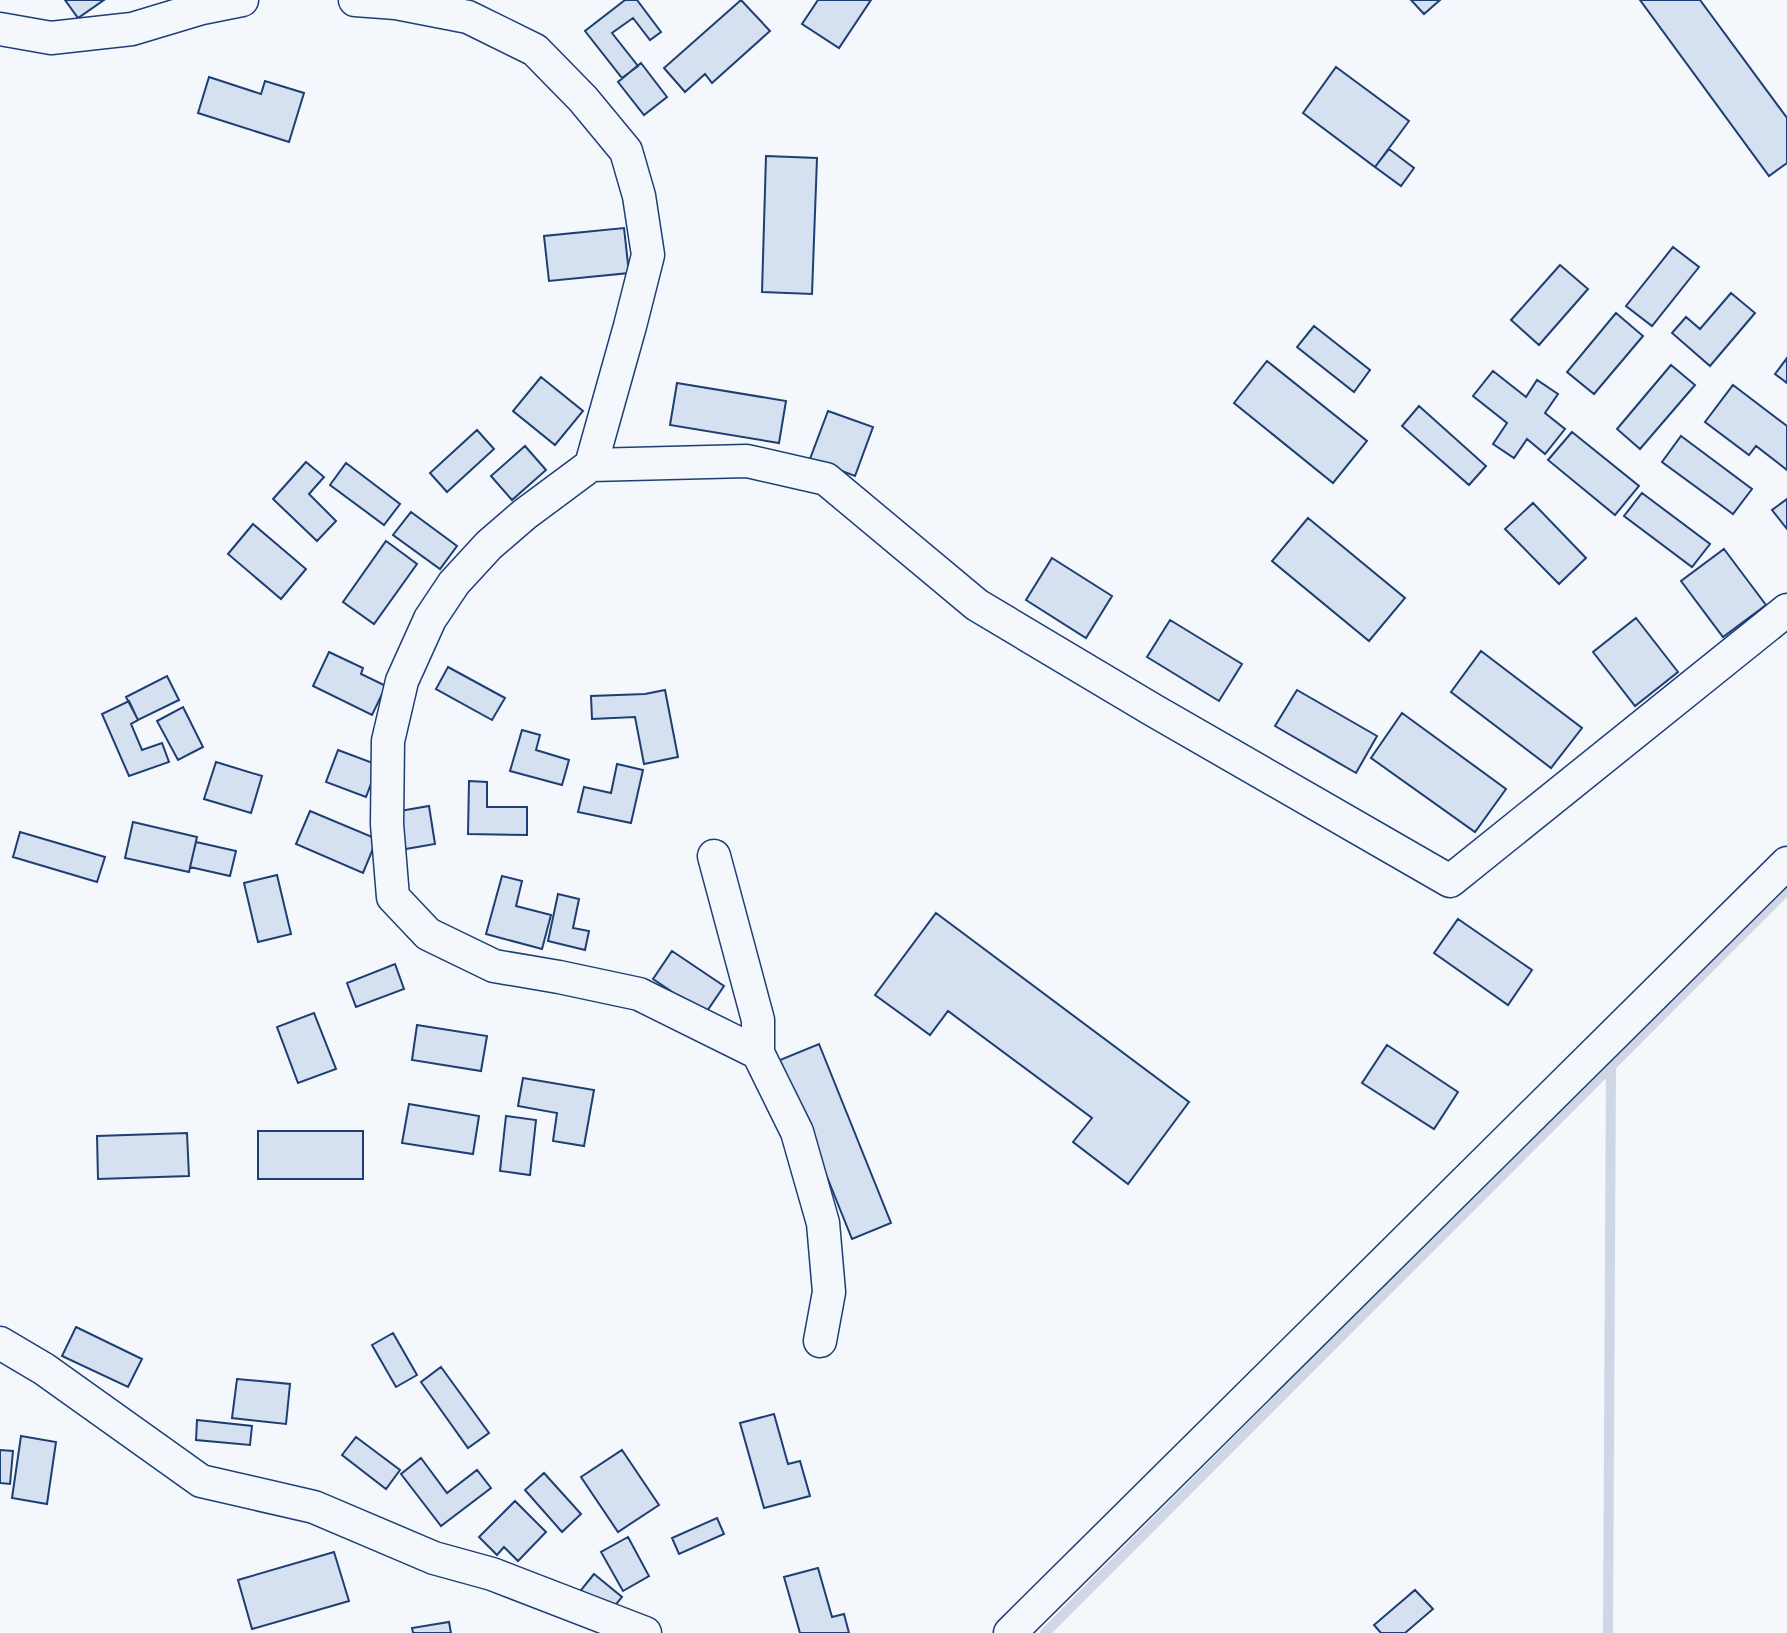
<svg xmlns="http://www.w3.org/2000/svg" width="1787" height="1633" font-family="'Public Sans',sans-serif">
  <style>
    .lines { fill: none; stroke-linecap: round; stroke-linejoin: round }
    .stream { stroke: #cfd7e4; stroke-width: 10 }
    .building { fill: #d5e0f0; stroke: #1d3f73; stroke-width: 2 }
    .street-casing { stroke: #1d3f73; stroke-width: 35 }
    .street { stroke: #f4f7fb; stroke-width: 32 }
  </style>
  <rect width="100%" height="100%" fill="#f4f7fb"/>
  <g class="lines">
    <!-- stream -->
    <path class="stream" d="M1045,1633L1787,890
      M1608,1633L1611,1066"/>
  </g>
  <!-- building -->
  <path class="building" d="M65,0H104L78,18Z
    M625,0H637L661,32L650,40L633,18L612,33L638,66L622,78L585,31Z
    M741,0L770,31L712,83L705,74L685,92L664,68Z
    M818,0H871L839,48L802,24Z
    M1411,0H1440L1424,14Z
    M1640,0H1700L1787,118V163L1769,176Z
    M641,63L667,97L644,115L618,82Z
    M1336,67L1409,121L1375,167L1303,113Z
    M209,77L261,94L265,81L304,93L289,142L198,113Z
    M1389,149L1414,168L1401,186L1375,167Z
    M766,156L817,158L812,294L762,292Z
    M624,228L629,273L549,281L544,236Z
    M1673,247L1699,267L1652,326L1626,306Z
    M1560,265L1588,289L1539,345L1511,320Z
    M1731,293L1755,313L1710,366L1672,333L1686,317L1700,329Z
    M1616,313L1643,336L1594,394L1567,372Z
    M1314,326L1370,370L1354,392L1297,347Z
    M1787,358V383L1775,374Z
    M1267,361L1367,441L1333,483L1234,403Z
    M1671,365L1695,385L1640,449L1617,429Z
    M1493,371L1526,397L1537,380L1558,394L1545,413L1565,429L1545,454L1527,439L1514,458L1493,444L1507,423L1473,396Z
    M541,377L583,411L555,445L513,411Z
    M677,383L786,401L779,443L670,425Z
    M1733,385L1787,426V470L1756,446L1749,455L1705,422Z
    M1419,406L1486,466L1469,485L1402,426Z
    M828,411L873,427L855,476L810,459Z
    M477,430L494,449L447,492L430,473Z
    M1572,432L1639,486L1615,515L1548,460Z
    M1681,436L1752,489L1733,514L1662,462Z
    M525,446L546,470L512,500L491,476Z
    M306,462L324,477L309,494L336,521L317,541L273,499Z
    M346,463L400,504L384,525L330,485Z
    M1642,493L1710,544L1692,567L1624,516Z
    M1787,499V529L1772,510Z
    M1533,503L1586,558L1559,584L1505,529Z
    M411,512L457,546L440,569L393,535Z
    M1308,518L1405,598L1369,641L1272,561Z
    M253,524L306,569L281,599L228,554Z
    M386,541L417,564L374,624L343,602Z
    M1724,549L1766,605L1723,637L1681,581Z
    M1052,558L1112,596L1086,638L1026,600Z
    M1636,618L1678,672L1635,706L1593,652Z
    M1170,620L1242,664L1219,701L1147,657Z
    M1481,651L1582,728L1551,768L1451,692Z
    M329,652L363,668L361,674L386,686L372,715L313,686Z
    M448,667L505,698L492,720L436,689Z
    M167,676L179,700L138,720L126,697Z
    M665,690L678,757L644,764L635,717L592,719L591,696L645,694Z
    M1297,690L1377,736L1356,773L1275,726Z
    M129,701L138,720L131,724L142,750L162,743L169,762L129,776L102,714Z
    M183,707L203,747L178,760L157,721Z
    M1402,713L1506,789L1475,832L1371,758Z
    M522,730L540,735L536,750L569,760L562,785L510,771Z
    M338,750L378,765L366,797L326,782Z
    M216,762L262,776L251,813L204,799Z
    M617,764L643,770L631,823L578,812L584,787L611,793Z
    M469,781L487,782V807H527V835L468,834Z
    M429,806L435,844L394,851L388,813Z
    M310,811L377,839L363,873L296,844Z
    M133,822L197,837L189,872L125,858Z
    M20,832L105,857L97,882L13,857Z
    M196,842L236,851L230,876L190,867Z
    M277,875L291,934L258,942L244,883Z
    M502,876L522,881L516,906L551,915L542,949L486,934Z
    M558,894L579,899L573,928L589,931L585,950L548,941Z
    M936,913L1189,1102L1128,1184L1073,1142L1092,1118L948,1011L930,1035L875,995Z
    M1458,919L1532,970L1508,1005L1434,953Z
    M672,951L724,986L705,1014L653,979Z
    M395,964L404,989L356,1007L347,983Z
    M314,1013L336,1069L298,1083L277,1027Z
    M417,1025L487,1036L481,1071L412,1060Z
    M819,1044L891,1223L852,1239L780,1060Z
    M1387,1045L1458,1092L1434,1129L1362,1083Z
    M523,1078L594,1090L584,1146L553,1141L557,1113L518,1106Z
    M409,1104L479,1116L473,1154L402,1143Z
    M506,1116L536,1120L530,1175L500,1171Z
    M258,1131H363V1179H258Z
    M187,1133L189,1176L98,1179L97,1136Z
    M76,1327L142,1359L128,1387L62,1356Z
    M393,1333L417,1375L396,1387L372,1345Z
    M441,1367L489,1433L468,1448L421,1382Z
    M237,1379L290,1384L286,1424L232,1418Z
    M774,1414L788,1464L800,1461L810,1496L764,1508L740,1423Z
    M197,1420L252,1426L250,1445L196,1440Z
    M21,1436L56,1442L47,1504L12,1498Z
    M356,1437L400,1470L386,1489L342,1455Z
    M0,1450L13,1451L10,1484L0,1483Z
    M622,1450L659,1505L618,1532L581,1477Z
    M421,1458L447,1493L477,1470L491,1488L441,1526L401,1474Z
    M544,1473L581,1514L562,1532L525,1490Z
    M515,1501L546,1532L518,1561L504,1547L497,1555L479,1537Z
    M717,1518L724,1534L679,1554L672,1538Z
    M628,1537L649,1576L623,1591L601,1552Z
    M334,1552L349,1601L252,1629L238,1580Z
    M818,1568L832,1617L844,1614L849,1633H800L784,1577Z
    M594,1574L622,1597L609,1613L581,1590Z
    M1415,1590L1433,1609L1405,1633H1381L1374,1625Z
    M449,1622L451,1633H413L412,1628Z"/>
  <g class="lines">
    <defs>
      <path id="street" d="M355,0L396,3L468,17L535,50L583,99L626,151L639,196L648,255L630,326L591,465
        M0,29L51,38L132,29L202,8L242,0
        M714,856L758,1020V1053L797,1132L823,1223L829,1292L820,1341
        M758,1053L639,994L559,977L494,966L428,934L393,897L387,824L388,741L402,681L430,619L454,583L489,545L525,514L591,465L747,461L826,479L977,605L1153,710L1450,881L1787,610
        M0,1343L44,1369L201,1481L314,1507L434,1558L492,1574L645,1633
        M1010,1633L1787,863"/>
    </defs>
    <!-- street casing -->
    <use href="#street" class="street-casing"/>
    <!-- street -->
    <use href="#street" class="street"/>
  </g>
</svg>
